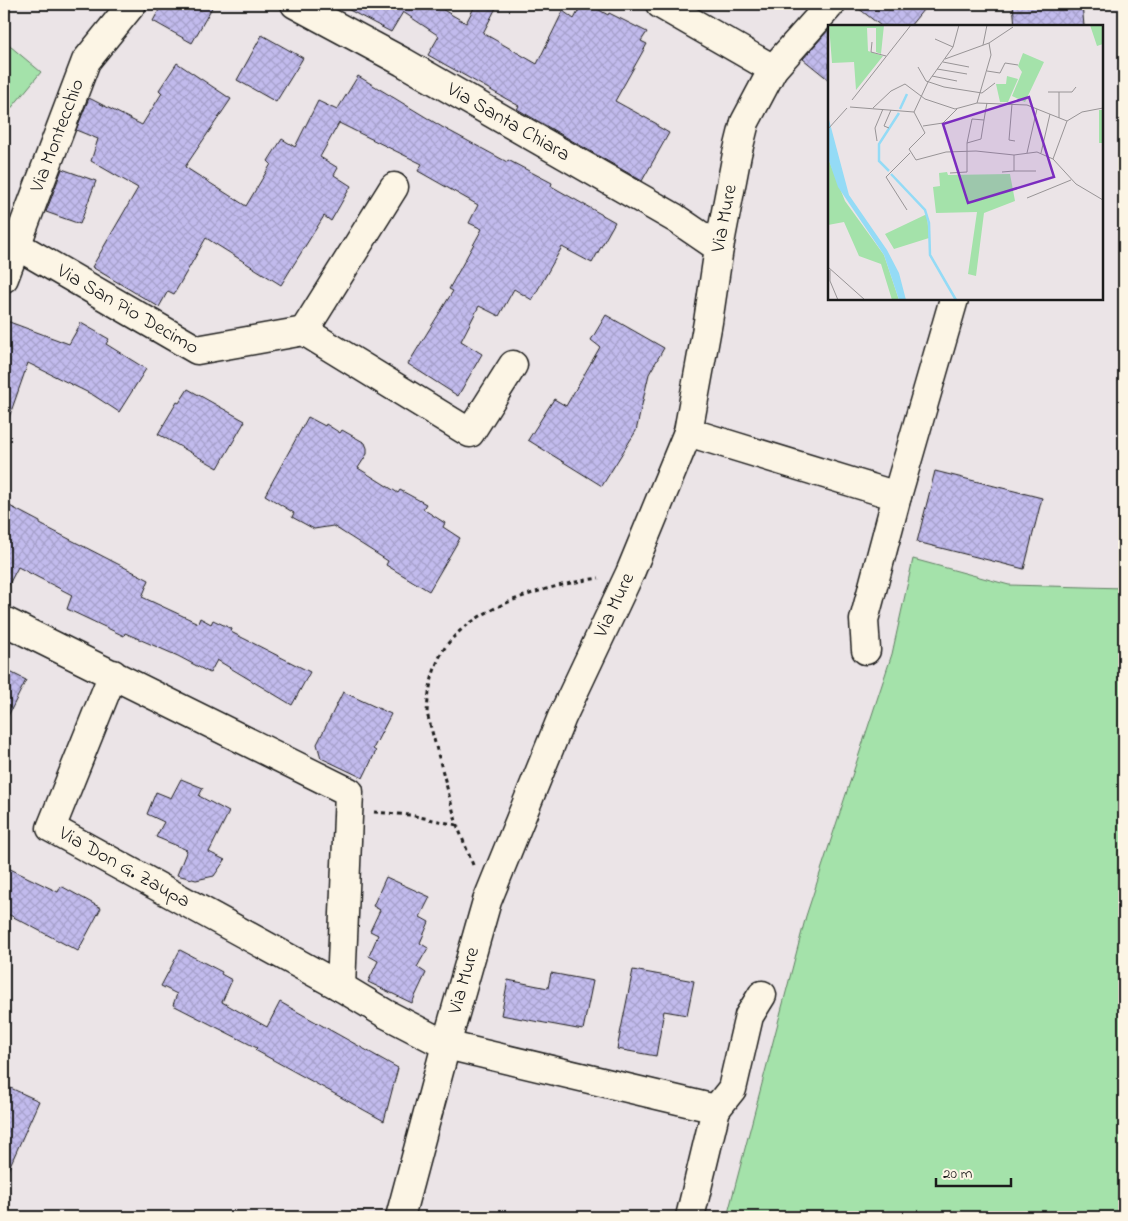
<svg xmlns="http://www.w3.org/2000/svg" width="1128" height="1221" font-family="'Indie Flower',sans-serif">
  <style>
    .green { fill: #a4e2aa; stroke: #607f63 }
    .building { fill: url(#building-cross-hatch); stroke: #1c1c1c }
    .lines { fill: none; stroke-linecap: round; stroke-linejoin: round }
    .minor-casing { stroke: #1c1c1c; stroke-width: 31 }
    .path { stroke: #1c1c1c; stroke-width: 3; stroke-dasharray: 4 4; stroke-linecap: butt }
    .minor { stroke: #fcf5e5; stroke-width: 28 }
    .labels { text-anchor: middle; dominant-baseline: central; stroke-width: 4; stroke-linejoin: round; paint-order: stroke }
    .street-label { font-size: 20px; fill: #1c1c1c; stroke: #fcf5e5 }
    .inset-river { fill: none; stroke: #94dbf6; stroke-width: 2.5 }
    .inset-road { fill: none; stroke: #989496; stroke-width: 1 }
    .view { fill: #7b2cbf; fill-opacity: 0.15; stroke: #7b2cbf; stroke-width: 2.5 }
    .inset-edge { fill: none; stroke: #1c1c1c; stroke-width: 2.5 }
  </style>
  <defs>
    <pattern id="building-cross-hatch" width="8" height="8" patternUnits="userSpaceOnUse" patternTransform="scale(1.25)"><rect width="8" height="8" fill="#c2bbed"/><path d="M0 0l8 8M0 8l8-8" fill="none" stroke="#a6a0cb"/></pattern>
  </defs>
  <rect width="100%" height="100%" fill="#ebe4e7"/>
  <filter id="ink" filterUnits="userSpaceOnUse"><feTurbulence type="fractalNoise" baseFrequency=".02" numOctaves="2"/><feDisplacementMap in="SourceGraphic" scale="10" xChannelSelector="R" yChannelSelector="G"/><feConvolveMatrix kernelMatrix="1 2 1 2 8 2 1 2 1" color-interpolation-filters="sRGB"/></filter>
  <g filter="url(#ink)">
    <!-- green -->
    <path class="green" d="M4,41L41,72L4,117Z
      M913,559L1009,585L1124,588V1217H727L806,916L892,654Z"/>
    <!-- building -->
    <path class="building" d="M162,4H214L192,43L153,21Z
      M338,4H433L466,23L476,4H498L483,33L537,64L563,11L574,19L582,4H589L608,15L609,13L647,32L641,41L647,44L615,101L657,124V126L669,133L642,181L517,109L519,106L428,55L439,36L403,12L391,32Z
      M853,4H928L910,26H881Z
      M1013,4H1082L1084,26H1015Z
      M829,29V80L803,59Z
      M262,35L303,58L276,102L237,80Z
      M177,63L231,99L185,167L246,206L271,164L268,161L282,139L295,147L318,101L337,110L358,76L442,127L507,162L508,160L552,183L551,186L615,222L592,263L562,247L532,300L514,289L499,316L479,306L461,341L482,354L458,396L408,364L453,291L449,289L482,229L469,223L478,205L418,171L422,164L339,123L320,157L338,168L334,175L351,186L331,221L324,216L281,285L206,238L174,294L168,291L159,307L92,267L138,188L91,161L98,139L76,130L89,98L142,125L162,93L159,90Z
      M62,169L96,181L80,224L46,212Z
      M606,315L664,348L649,374L636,431L602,486L528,440L554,399L566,406L600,347L591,340Z
      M4,320L69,344L81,323L109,339L106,344L146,369L119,412L93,395L28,363L7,423L4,422Z
      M188,389L245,421L218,468L158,434L177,402L179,403Z
      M308,417L325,426L326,424L340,433L342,430L365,443L367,448V454L358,468L398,493L400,490L426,504L423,509L445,523L443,527L460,538L429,591L386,565L388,561L333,526L314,529L292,517L294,513L265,495Z
      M935,471L1042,498L1024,569L917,542Z
      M4,503L40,522V524L149,580L142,597L198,623L200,618L211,624L213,620L232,629L231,632L310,672L292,705L217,660L210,673L178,656L125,633L124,636L67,609L72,595L18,567L4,594Z
      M4,669L26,680L4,724Z
      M343,692L391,714L373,749L376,751L363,778L321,758L317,744Z
      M181,779L203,788L199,796L229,812L209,852L225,860L214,876L196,880L177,875L187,850L156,837L164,822L147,814L156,792L171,798Z
      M4,866L58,892L61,886L101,908L78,951L4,912Z
      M386,877L430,897L420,917L429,922L420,943L428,948L417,967L426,973L412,1003L368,982L378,961L369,956L378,935L370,931L380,910L373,906Z
      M180,950L222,972L221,974L232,980L222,1002L267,1027L280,1002L398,1068L384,1121L255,1050L257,1048L173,1005L177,994L161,986Z
      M633,970L694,981L687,1015L664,1011L656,1056L617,1049Z
      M551,973L593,981L583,1030L501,1015L508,980L548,988Z
      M4,1085L39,1101L4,1179Z"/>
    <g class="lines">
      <defs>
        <g id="minor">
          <path id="s1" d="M295,4L403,62L675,218L719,248"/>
          <path d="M660,4L773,69"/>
          <path id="s2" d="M16,245L197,350L304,331L470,433L513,365"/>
          <path id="s3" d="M4,278L86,61L132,4"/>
          <path d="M304,331L394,187"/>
          <path d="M688,432L897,496L864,620L866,650"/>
          <path d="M897,496L954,299"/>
          <path d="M4,621L349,792L341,987L51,828L113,674"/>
          <path d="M341,987L386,1014L446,1045L716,1109L690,1217"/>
          <path d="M716,1109L732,1089L749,1016L762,995"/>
          <path id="s4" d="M400,1217L446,1045L487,901L562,717L630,573L688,432L708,322L719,248L737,154L745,122L773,69L831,4"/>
        </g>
      </defs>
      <!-- minor casing -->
      <use href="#minor" class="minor-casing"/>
      <!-- path -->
      <path class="path" d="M374,812L410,815L457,825
        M473,865L457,825L427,713C428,690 434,659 450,641C483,603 551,585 599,578"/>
      <!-- minor -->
      <use href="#minor" class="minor"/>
    </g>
  </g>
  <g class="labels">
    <!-- street labels -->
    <g class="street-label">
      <text stroke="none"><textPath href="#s1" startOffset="244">Via Santa Chiara</textPath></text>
      <text stroke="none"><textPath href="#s3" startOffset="152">Via Montecchio</textPath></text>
      <text stroke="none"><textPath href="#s4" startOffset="1055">Via Mure</textPath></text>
      <text stroke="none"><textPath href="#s2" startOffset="129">Via San Pio Decimo</textPath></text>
      <text stroke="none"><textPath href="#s4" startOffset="650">Via Mure</textPath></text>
      <text transform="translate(124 868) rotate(29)">Via Don G. Zaupa</text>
      <text stroke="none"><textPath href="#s4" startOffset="245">Via Mure</textPath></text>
    </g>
  </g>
  <!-- overview -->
  <g transform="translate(828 25)">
    <rect width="275" height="275" fill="#ebe4e7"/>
    <path d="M1,0H56L53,29L48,27V3H39L40,26L55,31L28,65L26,37L4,38ZM262,0H275V19L269,21ZM195,28L216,37L197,77L184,71L194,47L190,41ZM271,85H275V118H271ZM0,133L17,176L56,230L71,275H64L53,239L31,231L16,197L0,200ZM119,147L120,150L182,149L187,176L156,188L148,251L140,249L149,187L108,188L105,162L112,161L111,148ZM99,189L101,213L66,224L57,209Z" fill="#a4e2aa"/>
    <path d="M179,51L190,54L180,77H172L168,59H178Z" fill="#a4e2aa"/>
    <path d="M0,91L21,170L59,225L71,248L78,275H71L56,230L10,162L0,133Z" fill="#94dbf6"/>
    <path class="inset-river" d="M72,84L79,69M61,146L51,136V119L71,88M63,149L97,185L101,198L102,230L128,275"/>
    <path class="inset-road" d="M107,14L125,22M44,17L43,27L58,31M155,20L159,0M117,34L161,18L185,2M115,37L141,42M90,42L98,56L116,62L154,68L167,58M109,44L139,49M159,46L172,48L177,38L190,40M104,51L129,56M220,67H231V93M231,67H244L248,62M24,75L83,0M149,78L163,30L161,18M184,79L181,115L187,116M22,82L86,87M45,83L63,66L77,59L97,74L127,84L149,78L199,80L239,96M86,87L97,108L81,124L88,135L118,127L148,126L186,130L209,127L225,134M86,87L100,57L125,22L131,0M156,95L144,94L139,118L153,114L156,95L158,83L159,78M239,96L225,134L248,159L275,175M239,96L254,87L275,83M95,101L115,98L129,84M61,103L56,101L63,85M0,104L19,83M49,116L47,103L55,84M199,128L209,84M213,128L222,89M186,146H208M174,147L186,146V130M122,148L139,147V118M199,173L243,155M79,185L58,152L82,128M0,242L37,275M2,245V256L10,275"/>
    <path class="view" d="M201,72L226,152L140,178L115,99Z"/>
    <rect width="275" height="275" class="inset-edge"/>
  </g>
  <!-- margin -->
  <rect width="1128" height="1221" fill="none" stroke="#fcf5e5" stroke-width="20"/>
  <rect x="10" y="10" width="1108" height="1201" fill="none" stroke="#1c1c1c" stroke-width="2" filter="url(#ink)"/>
  <!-- scale -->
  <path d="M936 1178v8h75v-8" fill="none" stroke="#1c1c1c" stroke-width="2.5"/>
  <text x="943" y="1178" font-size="15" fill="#1c1c1c" stroke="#fcf5e5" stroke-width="4" paint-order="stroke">20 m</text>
</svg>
